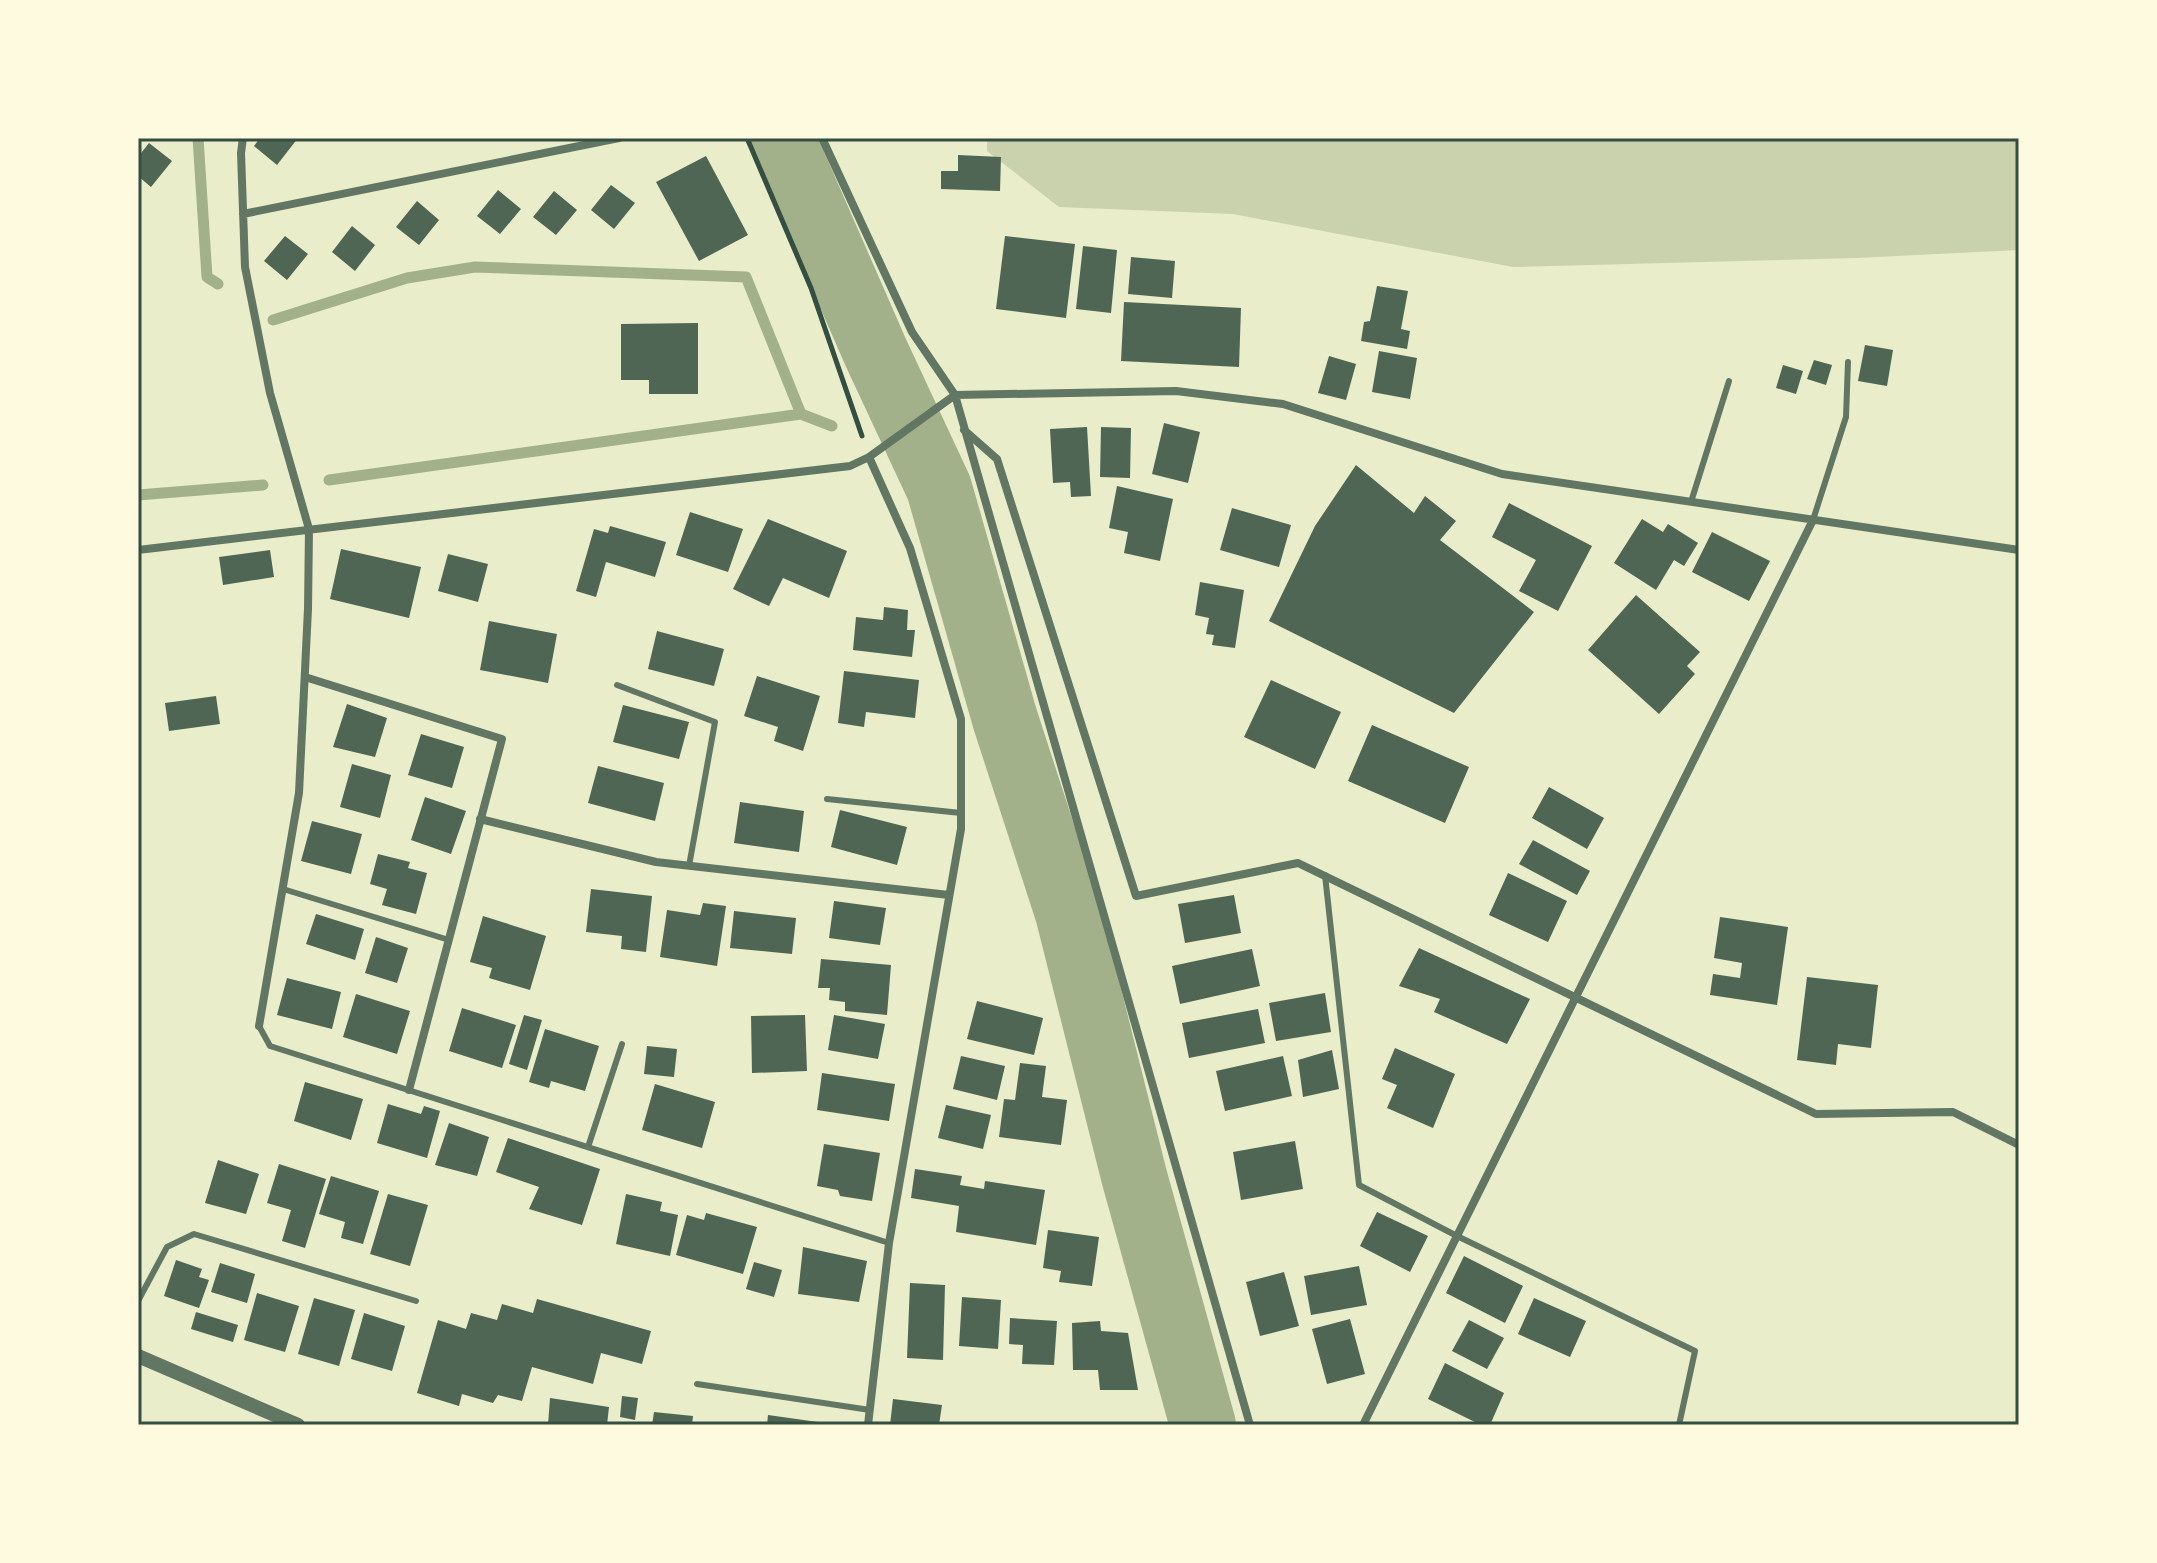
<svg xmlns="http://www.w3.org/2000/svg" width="2157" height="1563" font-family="Manrope,sans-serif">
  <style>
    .green { fill: #cad2ad }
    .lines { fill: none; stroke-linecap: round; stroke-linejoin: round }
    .stream { stroke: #a3b18a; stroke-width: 11 }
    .river { stroke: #a3b18a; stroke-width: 66 }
    .building { fill: #4f6655 }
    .path { stroke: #344e41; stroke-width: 5 }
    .service { stroke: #617663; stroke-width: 6 }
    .minor { stroke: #617663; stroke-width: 8 }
    .tertiary { stroke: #617663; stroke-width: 14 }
    .neatline { fill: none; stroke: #344e41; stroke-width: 3 }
  </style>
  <rect width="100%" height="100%" fill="#e9edc9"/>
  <!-- green -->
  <path class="green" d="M987,138H2019V250L1856,258L1513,267L1233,214L1059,207L987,151Z"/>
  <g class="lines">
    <!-- stream -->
    <path class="stream" d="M198,138L207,277L218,284
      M273,320L407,278L475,267L746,277L801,414
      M893,449L928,464
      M329,480L801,414L832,426
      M138,495L263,485"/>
    <!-- river -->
    <path class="river" d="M782,138L876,353L939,488L1005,719L1068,913L1134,1176L1203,1425"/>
  </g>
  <!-- building -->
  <path class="building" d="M260,138H298L277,165L254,146Z
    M149,143L172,161L151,187L138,176V157Z
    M958,155L1001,157L1000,191L941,189V171H958Z
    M706,156L748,235L699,261L656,182Z
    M611,185L635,203L614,229L591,210Z
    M498,190L521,209L500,234L477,216Z
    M554,191L577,210L556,235L533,217Z
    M417,201L439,220L419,245L396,227Z
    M352,226L375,245L355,271L332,252Z
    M285,236L308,254L287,280L264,261Z
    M1005,236L1075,244L1066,318L996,309Z
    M1083,246L1117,250L1111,313L1076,309Z
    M1131,257L1175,261L1172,298L1128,294Z
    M1377,286L1408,291L1401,329L1410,331L1407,349L1361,341L1364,322L1370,321Z
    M1124,302L1241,308L1239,367L1121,361Z
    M698,323V394H649V380H621V324Z
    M1865,345L1893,350L1887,386L1858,381Z
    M1379,351L1417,358L1410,399L1372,392Z
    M1329,356L1356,364L1346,400L1318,393Z
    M1814,360L1832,365L1826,385L1807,379Z
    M1783,365L1803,371L1796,394L1776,388Z
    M1164,423L1200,432L1188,483L1152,474Z
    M1087,427L1091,496L1071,497L1070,482L1053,483L1050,429Z
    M1101,427L1131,428L1130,478L1100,477Z
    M1356,465L1414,513L1425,496L1456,521L1440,540L1534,612L1454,713L1269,621L1315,526Z
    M1117,486L1173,499L1160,561L1124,553L1128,532L1109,528Z
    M1509,503L1592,546L1558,611L1519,591L1536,560L1492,537Z
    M1232,508L1291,525L1279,567L1220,550Z
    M690,512L743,529L728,572L676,555Z
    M768,519L847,551L829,598L783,578L769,606L733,589Z
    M1642,519L1663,532L1668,524L1698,543L1684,566L1674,560L1656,590L1614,563Z
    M610,526L666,542L655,577L606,562L596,597L576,591L594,529L608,533Z
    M1712,532L1770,561L1749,601L1692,572Z
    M341,549L421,567L409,618L330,599Z
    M270,550L274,577L223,585L219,557Z
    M448,554L488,564L478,602L438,591Z
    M1200,582L1244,590L1235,648L1212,645L1214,635L1206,634L1209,618L1195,615Z
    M1636,595L1700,652L1687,666L1695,674L1659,714L1588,650Z
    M884,607L908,610L907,630H915L912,657L853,650L856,617L883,620Z
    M489,621L557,634L548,683L480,670Z
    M657,631L724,649L714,686L648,669Z
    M844,671L919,680L915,718L866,712L864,727L838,723Z
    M757,676L820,696L803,751L774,741L778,727L744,716Z
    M1271,680L1341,712L1315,769L1244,737Z
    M216,696L220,724L169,731L165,703Z
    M347,704L387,718L375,757L333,747Z
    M623,705L689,722L679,759L613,742Z
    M1372,725L1469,767L1445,823L1348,781Z
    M421,734L464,747L452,788L408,775Z
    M352,764L391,775L380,818L340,807Z
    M598,766L664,783L655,821L588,803Z
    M1549,787L1604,818L1587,849L1532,818Z
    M425,797L466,811L451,854L411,840Z
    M740,802L804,811L799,852L734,843Z
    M840,810L907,827L897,865L831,847Z
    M312,821L362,834L351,874L301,861Z
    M1533,840L1590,871L1577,895L1519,864Z
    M378,854L410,862L408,868L427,873L416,914L382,905L387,889L370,884Z
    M1508,873L1567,901L1548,942L1489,915Z
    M591,889L652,896L646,952L621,949L622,936L586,932Z
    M1234,895L1241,933L1185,943L1178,904Z
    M834,901L886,908L880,945L829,938Z
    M703,903L726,906L717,966L660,957L667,910L700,915Z
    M734,911L796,918L792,954L730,948Z
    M316,914L364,929L355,960L306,944Z
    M483,916L546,936L530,990L489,978L492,968L470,962Z
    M1720,917L1788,927L1777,1005L1710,995L1713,974L1740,978L1742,963L1714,958Z
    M376,937L408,948L397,983L365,973Z
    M1419,948L1530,999L1507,1044L1434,1012L1440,999L1399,986Z
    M1252,949L1260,986L1180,1004L1172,966Z
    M821,959L891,965L887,1015L845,1011V1002L829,1000L830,988H818Z
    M1807,977L1878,985L1871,1048L1838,1044L1836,1065L1797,1060Z
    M287,978L341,992L332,1029L277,1015Z
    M1325,993L1331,1032L1276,1041L1269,1003Z
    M356,994L410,1011L397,1054L343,1037Z
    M977,1001L1043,1018L1034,1055L967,1039Z
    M462,1008L516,1025L502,1068L449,1051Z
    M1258,1009L1265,1043L1189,1058L1182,1023Z
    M524,1015L542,1020L527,1070L509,1064Z
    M805,1015L807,1071L752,1073L751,1016Z
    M834,1015L885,1024L878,1059L828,1050Z
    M545,1029L599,1046L585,1091L551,1081L549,1088L529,1082Z
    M647,1046L677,1049L674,1077L644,1074Z
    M1395,1048L1455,1074L1433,1128L1387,1108L1397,1085L1382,1079Z
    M1332,1050L1339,1089L1303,1097L1298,1060Z
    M961,1056L1005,1066L997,1100L953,1089Z
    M1283,1056L1292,1096L1225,1111L1216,1071Z
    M1020,1063L1046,1066L1042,1097L1067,1100L1061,1145L999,1137L1004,1099L1015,1100Z
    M822,1073L895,1084L889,1121L817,1110Z
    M305,1082L363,1099L351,1140L294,1121Z
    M655,1084L715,1102L702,1148L642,1130Z
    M388,1104L421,1114L424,1106L440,1111L427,1158L377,1143Z
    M946,1105L991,1115L983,1149L938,1138Z
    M449,1123L489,1137L477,1176L435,1165Z
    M508,1138L600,1169L582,1225L529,1209L539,1187L496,1172Z
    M1295,1141L1303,1189L1241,1200L1233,1152Z
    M824,1144L880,1153L872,1201L840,1196L838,1190L817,1186Z
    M218,1160L259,1174L246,1214L205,1203Z
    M279,1164L326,1179L305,1248L282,1241L291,1210L267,1203Z
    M915,1169L962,1176L960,1185L984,1189L985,1181L1045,1190L1036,1245L956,1232L959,1206L911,1198Z
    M331,1176L379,1191L363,1244L341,1238L345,1222L319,1214Z
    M388,1194L428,1205L410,1266L370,1254Z
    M626,1194L662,1202L660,1211L678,1215L670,1256L616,1244Z
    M1377,1212L1428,1236L1410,1272L1360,1246Z
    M706,1213L757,1227L743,1274L676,1255L687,1215L704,1220Z
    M1048,1230L1099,1237L1092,1286L1059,1282L1061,1271L1043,1268Z
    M803,1247L867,1261L859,1302L798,1294Z
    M1464,1256L1523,1286L1505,1323L1446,1293Z
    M176,1260L202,1269L199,1277L209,1280L199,1308L164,1296Z
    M754,1262L782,1270L774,1297L746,1289Z
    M220,1263L255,1274L247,1303L211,1292Z
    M1359,1266L1367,1305L1311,1315L1304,1276Z
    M1284,1272L1299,1326L1260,1336L1246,1282Z
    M910,1283L945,1285L943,1360L907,1358Z
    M257,1293L299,1306L285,1352L244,1340Z
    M962,1297L1001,1300L998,1349L959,1346Z
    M314,1298L355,1310L339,1366L298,1354Z
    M1534,1298L1586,1321L1570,1357L1518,1334Z
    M537,1299L651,1331L642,1364L601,1353L593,1384L532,1367L522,1401L498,1395L493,1403L462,1394L459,1406L417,1393L438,1320L466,1329L471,1313L497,1320L502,1304L533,1313Z
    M196,1312L238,1325L233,1342L191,1329Z
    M364,1313L405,1326L392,1371L351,1359Z
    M1010,1318L1057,1321L1054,1365L1022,1364L1023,1345L1009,1344Z
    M1350,1319L1365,1374L1327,1384L1312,1329Z
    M1469,1320L1504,1338L1487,1369L1452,1351Z
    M1100,1321L1101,1331L1128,1333L1138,1390H1100L1098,1370H1073L1072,1323Z
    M1445,1363L1504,1393L1490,1425H1481L1428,1399Z
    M622,1396L638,1398L635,1420L620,1417Z
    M550,1398L609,1407L607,1425H548Z
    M893,1399L942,1405L939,1425H890Z
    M654,1412L693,1416L692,1425H652Z
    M768,1415L825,1423L824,1425H767Z"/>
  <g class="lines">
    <!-- path -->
    <path class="path" d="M747,138L811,288L862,436"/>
    <!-- service -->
    <path class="service" d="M1691,502L1729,381
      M1813,520L1846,417L1848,362
      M617,685L715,722L689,866
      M827,799L961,813
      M1325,875L1359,1185L1457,1236L1695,1351L1679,1425
      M283,889L449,940
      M259,1026L270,1046L889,1243
      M588,1147L622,1044
      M138,1301L167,1247L194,1234L416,1301
      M697,1384L870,1410"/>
    <!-- minor -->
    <path class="minor" d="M243,138L241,153L245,267L270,393L309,529L308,609L299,793L259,1026
      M822,138L912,332L955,395L1250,1425
      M243,214L619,138
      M964,430L997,459L1136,896L1298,863L1816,1114L1953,1112L2019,1145
      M138,550L850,466L869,457L955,395L1176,391L1283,404L1502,474L2019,550
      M305,677L502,739L409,1090
      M480,819L656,862L949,895
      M868,1425L889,1243L961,829V719L910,548L869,457
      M1363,1425L1813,520"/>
    <!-- tertiary -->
    <path class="tertiary" d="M138,1356L298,1425"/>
  </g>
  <!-- border -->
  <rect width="2157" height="1563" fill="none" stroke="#fefae0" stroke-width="280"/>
  <rect x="140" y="140" width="1877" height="1283" class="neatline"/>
</svg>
